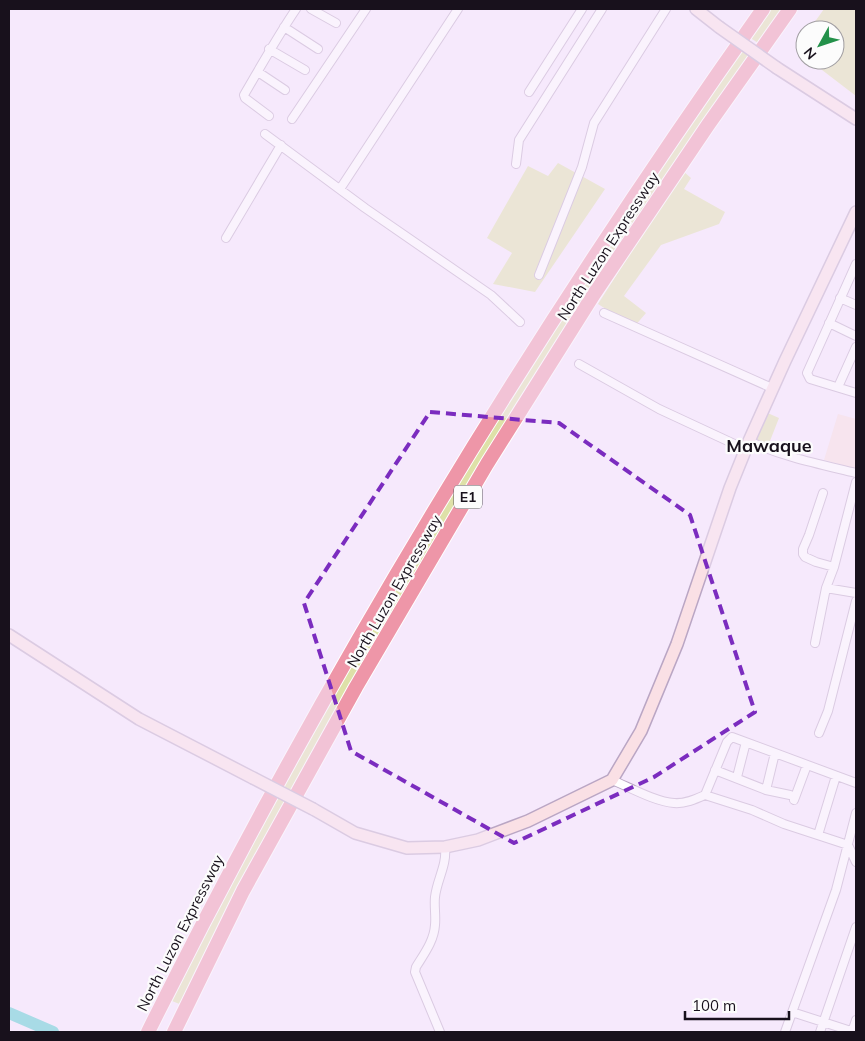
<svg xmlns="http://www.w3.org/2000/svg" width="865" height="1041" font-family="Mulish,sans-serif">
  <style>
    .education { fill: #f8ddde }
    .green { fill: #dee1a8 }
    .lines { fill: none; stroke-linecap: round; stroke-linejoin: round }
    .river { stroke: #4bc9cd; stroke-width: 12 }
    .street-casing { stroke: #baa6c4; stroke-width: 10 }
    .secondary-casing { stroke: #baa6c4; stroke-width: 14 }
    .highway-casing { stroke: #fff; stroke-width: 16 }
    .street { stroke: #fff; stroke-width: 8 }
    .secondary { stroke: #fae0e5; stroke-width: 11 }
    .highway { stroke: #ee96a8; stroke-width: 14 }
    .secondary-bridge-casing { stroke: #baa6c4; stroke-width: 14; stroke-linecap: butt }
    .secondary-bridge { stroke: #fae0e5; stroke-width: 11 }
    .marked { fill: none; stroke: #7b2cbf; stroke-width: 4; stroke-dasharray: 10 6; stroke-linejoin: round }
    .labels { text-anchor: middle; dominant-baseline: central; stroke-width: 4.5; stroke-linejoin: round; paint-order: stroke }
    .shield { fill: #fcfcfc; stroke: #5c585f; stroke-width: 1 }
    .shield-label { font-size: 14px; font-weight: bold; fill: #18111c }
    .street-label { font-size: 15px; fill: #18111c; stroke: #fcfcfc }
    .quarter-label { font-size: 18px; font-weight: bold; fill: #18111c; stroke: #fcfcfc }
  </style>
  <rect width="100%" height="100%" fill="#f6e9fc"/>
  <!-- education -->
  <path class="education" d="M838,414L856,419V469L824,460Z"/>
  <!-- green -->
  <path class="green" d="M770,9H787L761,45L749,37Z
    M824,9H856V96L809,60H835V30H809Z
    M743,44L755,53L365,659L291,791L281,785L523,373Z
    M558,163L605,189L535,292L493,284L512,253L487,238L528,166L548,176Z
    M683,171L691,178L684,189L725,212L719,224L661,245L624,296L646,313L634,327L598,304Z
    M763,411L779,418L768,446L751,439Z
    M276,794L286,800L182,1005L172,1001L182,976Z"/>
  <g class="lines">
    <!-- river -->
    <path class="river" d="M9,1013L53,1032"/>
    <defs>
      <path id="street" d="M311,9L336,23
        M284,27L318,49
        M269,49L305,70
        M258,72L285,90
        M529,92L582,9
        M269,116L245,98L244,95C261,66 277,37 296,9
        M292,119L366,9
        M265,134L365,208L491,295L520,322
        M516,164L519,140L602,9
        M340,189L458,9
        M226,238L281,145
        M856,264L807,373L810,379L856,393
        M539,275L582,167L594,123L666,9
        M840,298L856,305
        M604,313L772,388
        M829,323L856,336
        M579,364L659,409L745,449
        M838,387L856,347
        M749,441C783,457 819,464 856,473
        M823,493L809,535L803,549V554L805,557L816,562L834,567
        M826,588L856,593
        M815,643L826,588L834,567L856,482
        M819,733L828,711L856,601
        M715,770L766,790L790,795
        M737,777L746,742
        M612,780C629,787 656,802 674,803C685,804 696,799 705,795L752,810L784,824L848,845L856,862
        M766,790L775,753
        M705,795L727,742L732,737L856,783
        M794,800L807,765
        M818,835L836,776
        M792,1012L854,1032
        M440,1032L415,972L416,967C424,954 434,941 435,925C436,916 434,906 435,897C437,879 447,866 445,847
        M785,1032L836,890L856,813
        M820,1032L856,927
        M852,1032L856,1020"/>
      <path id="secondary" d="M696,9L719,27
        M777,68L856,119
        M9,635L139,719L253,778
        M313,809L355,833L407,848L445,847L478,840L528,821L612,780L641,731L677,644L730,488L749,441L785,361L856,212"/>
      <path id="highway" d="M148,1032C325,675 533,334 763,9
        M174,1032L243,891L356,687L487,464L594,294L708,125L790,9"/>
    </defs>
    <!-- street casing -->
    <use href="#street" class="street-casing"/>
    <!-- secondary casing -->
    <use href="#secondary" class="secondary-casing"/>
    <!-- highway casing -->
    <use href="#highway" class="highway-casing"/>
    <!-- street -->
    <use href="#street" class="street"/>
    <!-- secondary -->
    <use href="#secondary" class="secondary"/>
    <!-- highway -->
    <use href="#highway" class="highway"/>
    <defs>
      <path id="secondary-bridge" d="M719,27L777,68
        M253,778L313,809"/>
    </defs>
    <!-- secondary-bridge casing -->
    <use href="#secondary-bridge" class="secondary-bridge-casing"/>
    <!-- secondary-bridge -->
    <use href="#secondary-bridge" class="secondary-bridge"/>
  </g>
  <!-- marked area -->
  <path d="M0 0H865V1041H0ZM430,412L559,423L690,515L755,712L654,777L514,843L351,751L304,603Z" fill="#f6e9fc" fill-opacity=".55" fill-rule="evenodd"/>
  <path class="marked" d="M430,412L559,423L690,515L755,712L654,777L514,843L351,751L304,603Z"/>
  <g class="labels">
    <!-- shield labels -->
    <rect class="shield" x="454" y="485.5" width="28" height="23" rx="4"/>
    <g class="shield-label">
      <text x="468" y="497">E1</text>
    </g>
    <!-- street labels -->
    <g class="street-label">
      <text transform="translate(608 246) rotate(-57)">North Luzon Expressway</text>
      <text transform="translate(394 591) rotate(-60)">North Luzon Expressway</text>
      <text transform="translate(180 933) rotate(-63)">North Luzon Expressway</text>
    </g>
    <!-- quarter labels -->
    <g class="quarter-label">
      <text x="769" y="445">Mawaque</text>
    </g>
  </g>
  <!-- border -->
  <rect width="865" height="1041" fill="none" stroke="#18111c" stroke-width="20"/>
  <!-- north arrow -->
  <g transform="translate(820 45) rotate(230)"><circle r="24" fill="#fcfcfc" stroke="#a19ea2"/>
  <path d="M0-4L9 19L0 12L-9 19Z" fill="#23914a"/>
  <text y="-8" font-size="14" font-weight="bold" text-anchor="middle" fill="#18111c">N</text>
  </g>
  <!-- scale -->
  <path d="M685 1011v8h104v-8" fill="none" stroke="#18111c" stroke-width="2.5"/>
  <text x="692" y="1011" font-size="15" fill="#18111c" stroke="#fcfcfc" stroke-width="4" paint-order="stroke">100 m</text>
</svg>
